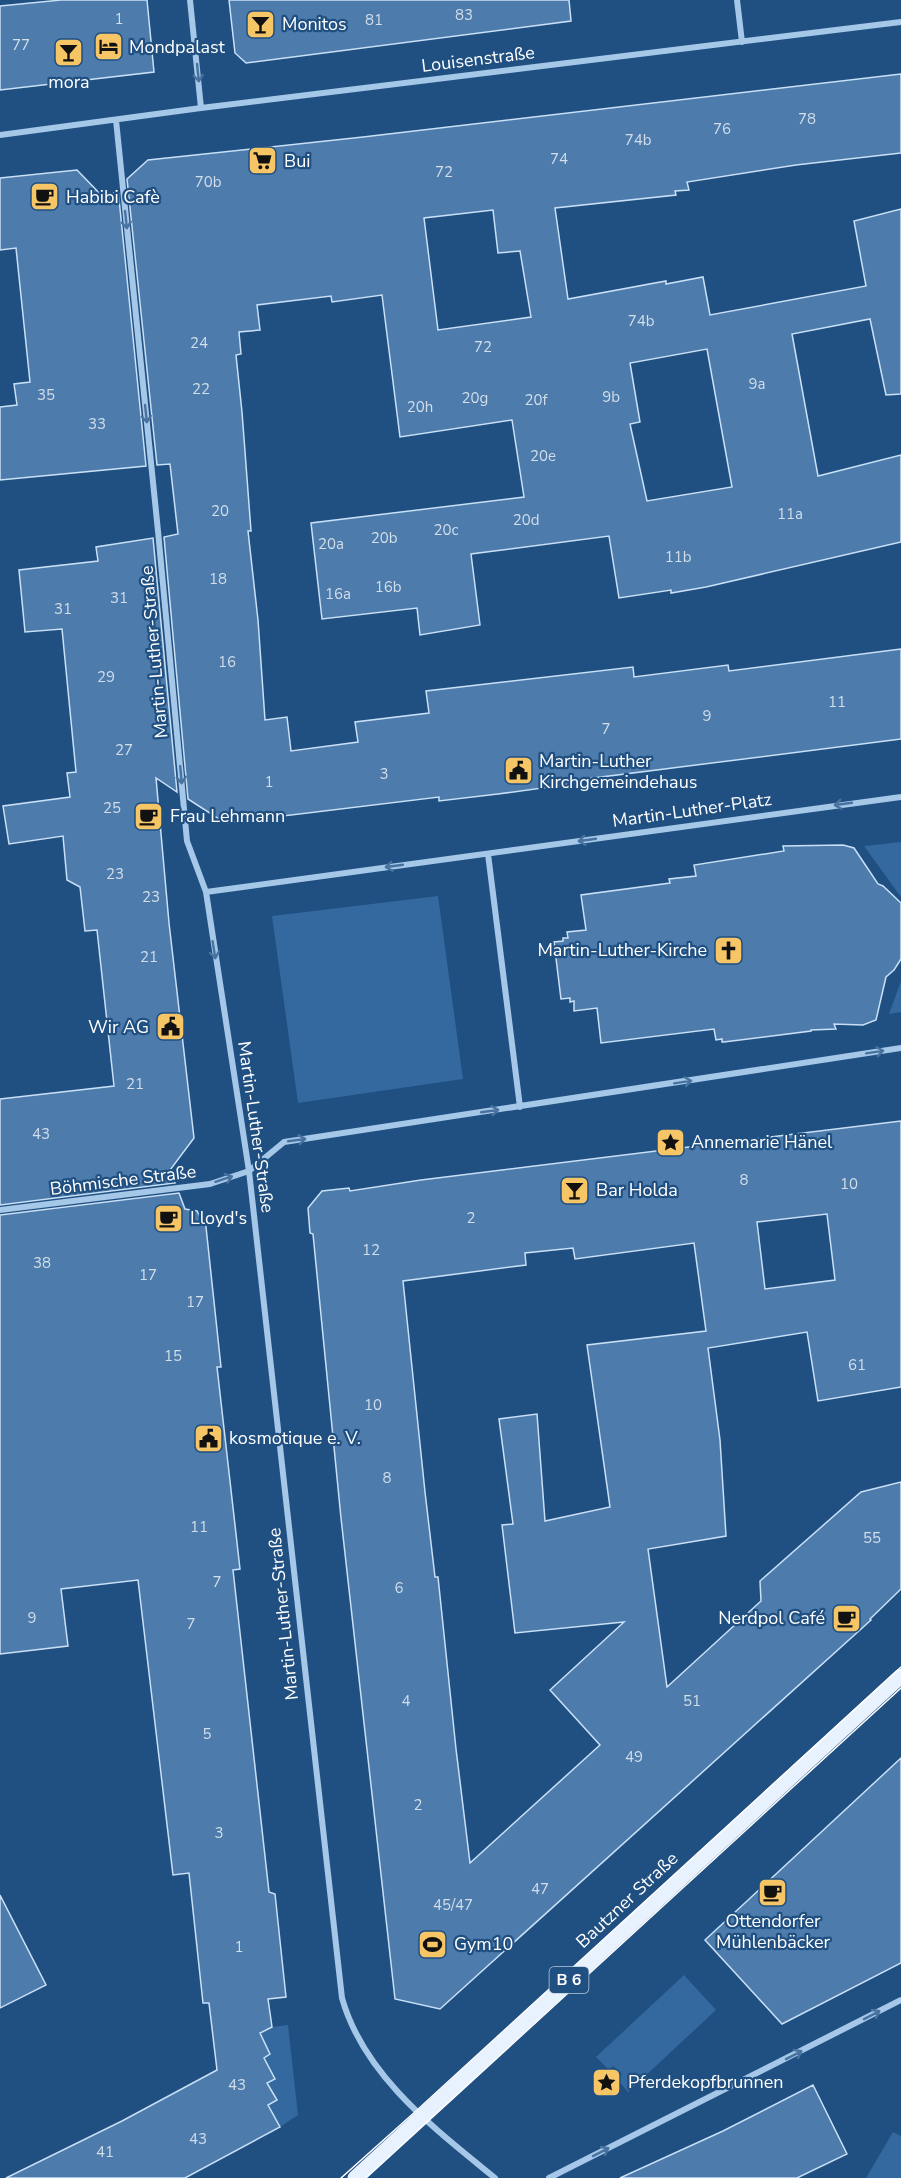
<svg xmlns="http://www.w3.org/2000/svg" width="901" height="2178" font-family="'Nunito Sans',sans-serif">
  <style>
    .green { fill: #33699f }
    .building { fill: #4c7bac; stroke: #c9e0f6; stroke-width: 1.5; fill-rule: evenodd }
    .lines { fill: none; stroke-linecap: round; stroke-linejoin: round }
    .minor { stroke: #a5c7e8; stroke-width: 6 }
    .primary { stroke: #e8f1fe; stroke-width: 15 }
    .tram { stroke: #fff; stroke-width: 1.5 }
    .oneway { stroke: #4873a0 }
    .labels { text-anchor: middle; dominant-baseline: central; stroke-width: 4.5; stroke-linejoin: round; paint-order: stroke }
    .number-label { font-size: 15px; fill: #d2deea }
    .shield { fill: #204f81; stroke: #bccad9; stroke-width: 1.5 }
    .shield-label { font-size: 16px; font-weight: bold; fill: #fff }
    .poi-label { font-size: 18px; fill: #fff; stroke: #204f81; text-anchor: start }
    .street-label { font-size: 18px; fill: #fff; stroke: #204f81 }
  </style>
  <rect width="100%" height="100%" fill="#204f81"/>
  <!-- green -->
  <path class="green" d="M901,842V897L864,846Z
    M438,896L463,1079L298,1103L272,916Z
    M901,981V1012L889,1014Z
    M684,1975L716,2010L628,2092L617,2079L622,2074L613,2066L609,2070L596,2057Z
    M288,2025L298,2115L280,2127L268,2105L276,2100L267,2083L264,2058L270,2054L260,2033L272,2027Z
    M893,2132L901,2136V2178H866Z"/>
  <!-- building -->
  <path class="building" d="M61,0H147L154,72L0,90V6Z
    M229,0H569L571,21L246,63L235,53Z
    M901,74V153L796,165L687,182L689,190L675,191L676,195L555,208L568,299L666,281V284L703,277L710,315L866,286L854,221L901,209V394L886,395L870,319L792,334L818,476L901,455V542L706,587L671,593V590L619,598L609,536L471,554L480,625L420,635L417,608L322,619L311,523L524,497L512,420L400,437L382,295L332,302L331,296L257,305L260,330L239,332L241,354L236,355L242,412L251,531H248L258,620L265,720L287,717L291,751L358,742L355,722L429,713L426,691L633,667L634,677L728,665L729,671L901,649V739L578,780L579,783L498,794L439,801V797L225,823L188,799L164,537L178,534L170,464L157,465L127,179L148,160L363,137ZM493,210L498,253L520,251L531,317L438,330L424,218ZM707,349L732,487L647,501L630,424L640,422L630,363Z
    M77,170L106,200L118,189L146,466L0,480V407L17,405L14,384L30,382L16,248L0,250V178Z
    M153,538L177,792L156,778L169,923L194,1138L170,1170L175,1183L0,1205V1099L114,1086L97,930L85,931L80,887L67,880L63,836L9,844L3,806L70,797L67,773L76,772L62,629L25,632L19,570L98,561L96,547Z
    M843,845L854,848L878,884L883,886L901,903V959L894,970L886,977L876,1020L863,1025L834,1024L836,1029L811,1030V1031L724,1042H722V1039L716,1040L714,1029L601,1043L597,1008L574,1011V1001L570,1002V998L561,999L554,942L563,941V938H568L567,932L586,930L581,895L670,883L669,879L696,876L694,865L784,851L783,846Z
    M901,1121V1387L818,1401L807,1332L708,1348L720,1440L726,1536L648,1549L667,1687L761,1601L760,1581L861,1492L901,1482V1589L870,1619L871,1620L440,2009L395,1999L341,1518L313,1234L310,1233L308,1208L322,1191L349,1188L350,1191L421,1180ZM827,1214L835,1280L765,1289L757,1222ZM694,1243L706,1331L587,1345L610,1507L545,1521L537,1414L499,1419L513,1524L502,1525L515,1633L624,1622L550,1690L600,1745L470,1863L456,1749L438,1577H435L425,1492L403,1281L526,1265L525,1253L573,1248L575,1259Z
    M179,1193L185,1209L197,1211L206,1227L221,1367H217L240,1569L233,1570L269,1892L275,1894L286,1997L268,1999L272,2027L260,2033L270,2054L264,2058L275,2079L267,2083L277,2100L268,2105L280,2127L185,2178H6L122,2121L217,2070L209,2003H203L189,1873L173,1875L138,1580L61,1589L68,1646L0,1654V1215Z
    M901,1758V1963L782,2024L705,1940Z
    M0,1895L46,1985L0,2008Z
    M813,2085L847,2154L797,2178H620L723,2131Z"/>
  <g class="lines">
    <!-- minor -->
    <path class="minor" d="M190,0L201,108
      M737,0L742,42
      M116,120L158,531L187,841L206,892L249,1171L342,1998C364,2076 435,2129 495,2178
      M0,135L201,108L901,22
      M488,854L520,1107
      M206,892L901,797
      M0,1210L210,1184L249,1171L284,1142L901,1048
      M549,2178L901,2000"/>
    <!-- primary -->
    <path class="primary" d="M355,2178L901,1676"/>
    <!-- tram -->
    <path class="tram" d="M341,2178L416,2111L901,1667
      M366,2178L901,1688"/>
  </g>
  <!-- one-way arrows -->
  <defs><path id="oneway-shaft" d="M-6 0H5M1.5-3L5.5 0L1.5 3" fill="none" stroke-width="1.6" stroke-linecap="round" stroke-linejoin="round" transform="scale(1.5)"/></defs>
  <g class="oneway">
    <use href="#oneway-shaft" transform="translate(198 73) rotate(84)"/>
    <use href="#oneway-shaft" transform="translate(126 220) rotate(84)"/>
    <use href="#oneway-shaft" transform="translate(146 414) rotate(84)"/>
    <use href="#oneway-shaft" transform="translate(181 775) rotate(85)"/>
    <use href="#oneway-shaft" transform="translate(843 804) rotate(172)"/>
    <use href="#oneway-shaft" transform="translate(587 840) rotate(172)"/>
    <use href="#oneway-shaft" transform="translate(394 866) rotate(172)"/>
    <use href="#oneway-shaft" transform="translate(214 950) rotate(81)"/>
    <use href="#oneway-shaft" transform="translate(875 1052) rotate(-9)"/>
    <use href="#oneway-shaft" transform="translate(683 1082) rotate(-9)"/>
    <use href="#oneway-shaft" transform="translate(490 1111) rotate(-8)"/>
    <use href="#oneway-shaft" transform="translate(297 1140) rotate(-8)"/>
    <use href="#oneway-shaft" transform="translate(224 1179) rotate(-18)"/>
    <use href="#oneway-shaft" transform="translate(872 2015) rotate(-27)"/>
    <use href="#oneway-shaft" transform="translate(794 2055) rotate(-27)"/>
    <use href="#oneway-shaft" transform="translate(601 2152) rotate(-27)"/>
  </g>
  <!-- icons -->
  <defs>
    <symbol id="bar-square" viewBox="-11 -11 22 22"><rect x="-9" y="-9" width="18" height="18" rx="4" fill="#f6c566" stroke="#204f81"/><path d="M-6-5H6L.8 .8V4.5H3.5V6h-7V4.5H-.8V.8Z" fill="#111"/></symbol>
    <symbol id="hotel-square" viewBox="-11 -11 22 22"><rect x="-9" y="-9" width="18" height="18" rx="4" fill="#f6c566" stroke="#204f81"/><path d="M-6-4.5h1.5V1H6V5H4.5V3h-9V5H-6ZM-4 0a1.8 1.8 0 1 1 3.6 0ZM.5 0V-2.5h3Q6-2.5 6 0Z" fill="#111"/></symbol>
    <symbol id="supermarket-square" viewBox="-11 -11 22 22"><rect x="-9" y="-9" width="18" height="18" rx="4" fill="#f6c566" stroke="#204f81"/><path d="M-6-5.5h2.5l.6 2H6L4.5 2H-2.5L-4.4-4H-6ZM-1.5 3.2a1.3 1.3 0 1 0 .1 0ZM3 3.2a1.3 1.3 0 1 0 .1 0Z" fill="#111"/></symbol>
    <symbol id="cafe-square" viewBox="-11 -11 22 22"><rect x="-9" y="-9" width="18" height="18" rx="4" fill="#f6c566" stroke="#204f81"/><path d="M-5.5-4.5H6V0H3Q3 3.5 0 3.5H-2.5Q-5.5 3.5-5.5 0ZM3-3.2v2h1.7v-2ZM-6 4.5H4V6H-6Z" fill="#111"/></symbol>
    <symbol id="civic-square" viewBox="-11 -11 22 22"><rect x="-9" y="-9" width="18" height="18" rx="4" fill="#f6c566" stroke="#204f81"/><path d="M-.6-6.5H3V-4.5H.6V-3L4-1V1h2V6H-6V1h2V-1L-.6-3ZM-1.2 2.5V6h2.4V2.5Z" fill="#111"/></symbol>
    <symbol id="church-square" viewBox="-11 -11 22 22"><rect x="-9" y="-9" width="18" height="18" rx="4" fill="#f6c566" stroke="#204f81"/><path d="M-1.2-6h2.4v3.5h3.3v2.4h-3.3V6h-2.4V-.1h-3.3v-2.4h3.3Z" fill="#111"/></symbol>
    <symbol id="sight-square" viewBox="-11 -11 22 22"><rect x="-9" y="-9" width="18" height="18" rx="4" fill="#f6c566" stroke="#204f81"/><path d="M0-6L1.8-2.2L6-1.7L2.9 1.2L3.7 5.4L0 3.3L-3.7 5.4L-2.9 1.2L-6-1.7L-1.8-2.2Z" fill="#111"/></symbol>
    <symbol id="stadium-square" viewBox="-11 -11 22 22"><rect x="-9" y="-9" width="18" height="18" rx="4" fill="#f6c566" stroke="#204f81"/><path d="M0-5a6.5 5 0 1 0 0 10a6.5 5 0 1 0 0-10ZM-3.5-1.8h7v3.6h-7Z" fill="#111"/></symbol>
  </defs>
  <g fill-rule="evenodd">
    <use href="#bar-square" x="244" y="8" width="33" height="33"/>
    <use href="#hotel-square" x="92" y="30" width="33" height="33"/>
    <use href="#bar-square" x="52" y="36" width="33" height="33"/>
    <use href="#supermarket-square" x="246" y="144" width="33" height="33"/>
    <use href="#cafe-square" x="28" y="180" width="33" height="33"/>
    <use href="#civic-square" x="502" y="754" width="33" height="33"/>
    <use href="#cafe-square" x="132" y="800" width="33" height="33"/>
    <use href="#church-square" x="712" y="934" width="33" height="33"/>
    <use href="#civic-square" x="154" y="1010" width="33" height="33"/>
    <use href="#sight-square" x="654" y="1126" width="33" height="33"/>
    <use href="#bar-square" x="558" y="1174" width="33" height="33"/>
    <use href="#cafe-square" x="152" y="1202" width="33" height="33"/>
    <use href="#civic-square" x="192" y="1422" width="33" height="33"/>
    <use href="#cafe-square" x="830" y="1602" width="33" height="33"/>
    <use href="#cafe-square" x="756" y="1876" width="33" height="33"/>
    <use href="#stadium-square" x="416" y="1928" width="33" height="33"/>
    <use href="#sight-square" x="590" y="2066" width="33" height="33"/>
  </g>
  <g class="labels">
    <!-- number labels -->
    <g class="number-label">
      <text x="464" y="15">83</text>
      <text x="119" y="19">1</text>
      <text x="374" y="20">81</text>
      <text x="21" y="45">77</text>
      <text x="807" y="119">78</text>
      <text x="722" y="129">76</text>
      <text x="638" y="140">74b</text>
      <text x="559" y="159">74</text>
      <text x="444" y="172">72</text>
      <text x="208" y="182">70b</text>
      <text x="641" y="321">74b</text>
      <text x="199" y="343">24</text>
      <text x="483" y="347">72</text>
      <text x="757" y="384">9a</text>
      <text x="201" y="389">22</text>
      <text x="46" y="395">35</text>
      <text x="611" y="397">9b</text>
      <text x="475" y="398">20g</text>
      <text x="536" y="400">20f</text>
      <text x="420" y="407">20h</text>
      <text x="97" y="424">33</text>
      <text x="543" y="456">20e</text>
      <text x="220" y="511">20</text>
      <text x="790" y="514">11a</text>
      <text x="526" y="520">20d</text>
      <text x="446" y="530">20c</text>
      <text x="384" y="538">20b</text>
      <text x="331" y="544">20a</text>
      <text x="678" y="557">11b</text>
      <text x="218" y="579">18</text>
      <text x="388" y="587">16b</text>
      <text x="338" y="594">16a</text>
      <text x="119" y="598">31</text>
      <text x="63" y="609">31</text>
      <text x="227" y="662">16</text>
      <text x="106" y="677">29</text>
      <text x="837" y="702">11</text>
      <text x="707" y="716">9</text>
      <text x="606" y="729">7</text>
      <text x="124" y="750">27</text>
      <text x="384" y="774">3</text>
      <text x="269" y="782">1</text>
      <text x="112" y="808">25</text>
      <text x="115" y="874">23</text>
      <text x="151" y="897">23</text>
      <text x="149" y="957">21</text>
      <text x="135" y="1084">21</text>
      <text x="41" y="1134">43</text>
      <text x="744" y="1180">8</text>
      <text x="849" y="1184">10</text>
      <text x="471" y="1218">2</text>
      <text x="371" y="1250">12</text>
      <text x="42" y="1263">38</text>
      <text x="148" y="1275">17</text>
      <text x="195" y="1302">17</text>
      <text x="173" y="1356">15</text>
      <text x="857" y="1365">61</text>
      <text x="373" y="1405">10</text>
      <text x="387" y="1478">8</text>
      <text x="199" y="1527">11</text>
      <text x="872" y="1538">55</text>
      <text x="217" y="1582">7</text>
      <text x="399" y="1588">6</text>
      <text x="32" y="1618">9</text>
      <text x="191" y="1624">7</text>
      <text x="406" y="1701">4</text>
      <text x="692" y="1701">51</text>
      <text x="207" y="1734">5</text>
      <text x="634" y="1757">49</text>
      <text x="418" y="1805">2</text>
      <text x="219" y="1833">3</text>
      <text x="540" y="1889">47</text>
      <text x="453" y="1905">45/47</text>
      <text x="239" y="1947">1</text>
      <text x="237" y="2085">43</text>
      <text x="198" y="2139">43</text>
      <text x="105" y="2152">41</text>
    </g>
    <!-- shield labels -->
    <rect class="shield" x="549.5" y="1967" width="39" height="26" rx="4.5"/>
    <g class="shield-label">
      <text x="569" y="1980">B 6</text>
    </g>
    <!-- poi labels -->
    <g class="poi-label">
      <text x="282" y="24">Monitos</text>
      <text x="129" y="47">Mondpalast</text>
      <text x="69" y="82" text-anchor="middle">mora</text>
      <text x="284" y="161">Bui</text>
      <text x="66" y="197">Habibi Cafè</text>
      <text x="539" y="761">Martin-Luther<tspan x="539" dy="21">Kirchgemeindehaus</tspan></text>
      <text x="170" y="816">Frau Lehmann</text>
      <text x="707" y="950" text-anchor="end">Martin-Luther-Kirche</text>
      <text x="149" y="1027" text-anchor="end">Wir AG</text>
      <text x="691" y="1142">Annemarie Hänel</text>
      <text x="596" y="1190">Bar Holda</text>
      <text x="190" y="1218">Lloyd's</text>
      <text x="229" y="1438">kosmotique e. V.</text>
      <text x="825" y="1618" text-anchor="end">Nerdpol Café</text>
      <text x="773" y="1921" text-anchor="middle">Ottendorfer<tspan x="773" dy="21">Mühlenbäcker</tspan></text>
      <text x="454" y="1944">Gym10</text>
      <text x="628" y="2082">Pferdekopfbrunnen</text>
    </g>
    <!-- street labels -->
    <g class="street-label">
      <text transform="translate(478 59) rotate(-7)">Louisenstraße</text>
      <text transform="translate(154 652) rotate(-95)">Martin-Luther-Straße</text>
      <text transform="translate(692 810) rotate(-8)">Martin-Luther-Platz</text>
      <text transform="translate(256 1127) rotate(82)">Martin-Luther-Straße</text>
      <text transform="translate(123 1180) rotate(-7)">Böhmische Straße</text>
      <text transform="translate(283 1614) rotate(-96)">Martin-Luther-Straße</text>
      <text transform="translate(627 1900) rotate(-43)">Bautzner Straße</text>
    </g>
  </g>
</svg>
